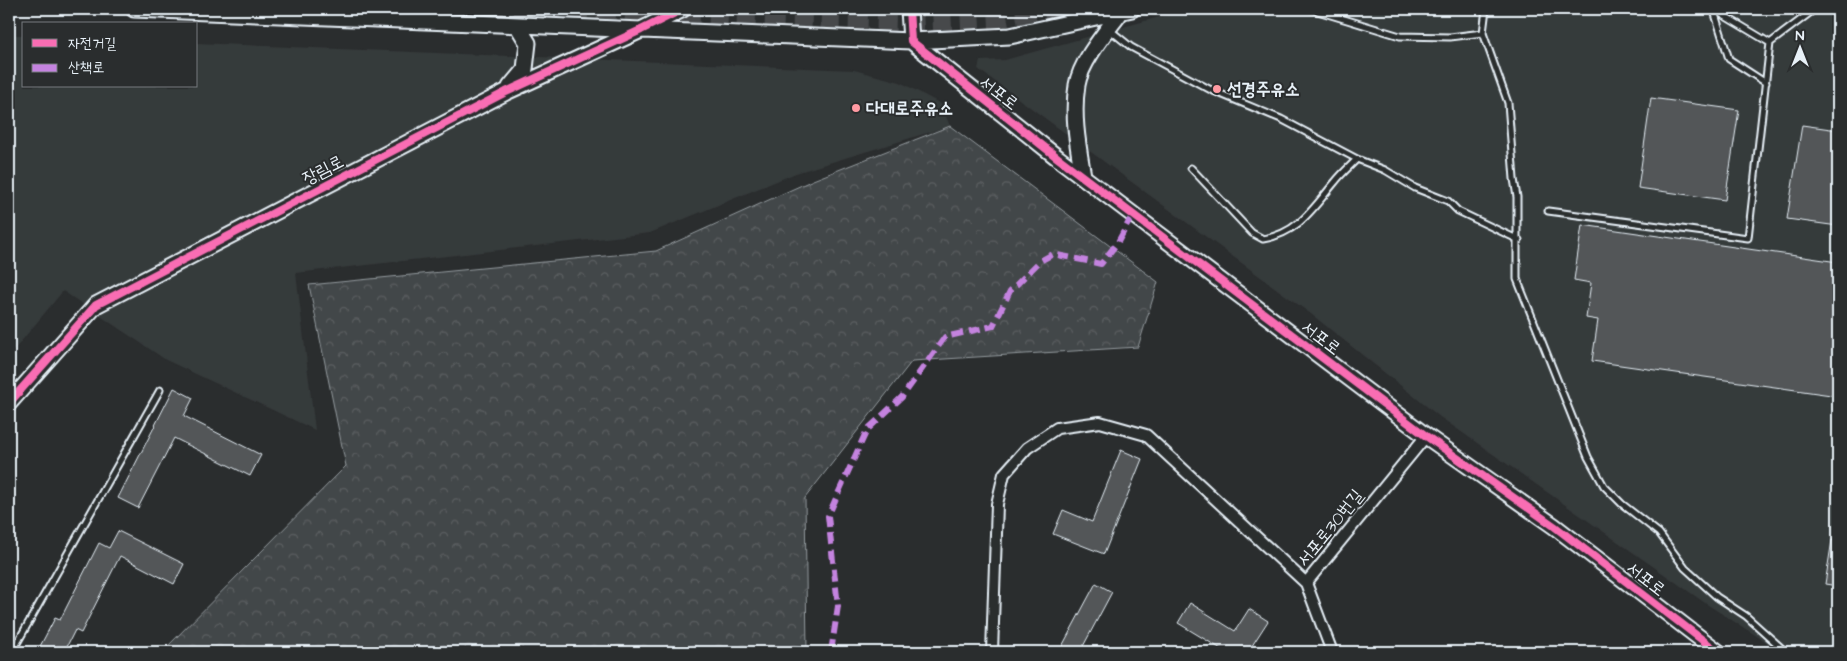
<svg xmlns="http://www.w3.org/2000/svg" width="1847" height="661" font-family="'Architects Daughter','Poor Story',sans-serif">
  <style>
    .built { fill: #363a3b }
    .forest { fill: url(#forest-crowns); stroke: #959ca0 }
    .building { fill: #535759; stroke: #e8f1f8 }
    .lines { fill: none; stroke-linecap: round; stroke-linejoin: round }
    .highway-tunnel { stroke: #464a4c; stroke-width: 19; stroke-dasharray: 19 9; stroke-linecap: butt }
    .lane-casing { stroke: #e8f1f8; stroke-width: 9 }
    .street-casing { stroke: #e8f1f8; stroke-width: 14 }
    .secondary-casing { stroke: #e8f1f8; stroke-width: 19 }
    .lane { stroke: #2a2d2e; stroke-width: 5 }
    .street { stroke: #2a2d2e; stroke-width: 10 }
    .secondary { stroke: #2a2d2e; stroke-width: 15 }
    .quiet { stroke: #c483df; stroke-width: 6; stroke-dasharray: 12 6; stroke-linecap: butt }
    .cycleway-casing { stroke: #2a2d2e; stroke-width: 11 }
    .cycleway { stroke: #f96db3; stroke-width: 8 }
    .poi-dot { fill: #ff9aa2; stroke: #2a2d2e; stroke-width: 2 }
    .labels { text-anchor: middle; dominant-baseline: central; stroke-width: 4; stroke-linejoin: round; paint-order: stroke }
    .poi-label { font-size: 18px; font-weight: bold; fill: #e8f1f8; stroke: #2a2d2e; text-anchor: start }
    .street-label { font-size: 18px; fill: #e8f1f8; stroke: #2a2d2e }
  </style>
  <defs>
    <pattern id="forest-crowns" width="20" height="18" patternUnits="userSpaceOnUse" patternTransform="scale(1.25)"><rect width="20" height="18" fill="#424648"/><path d="M2 6a3 3 0 1 1 6 0M12 15a3 3 0 1 1 6 0" fill="none" stroke="#5d6163"/></pattern>
  </defs>
  <rect width="100%" height="100%" fill="#2a2d2e"/>
  <filter id="ink" filterUnits="userSpaceOnUse"><feTurbulence type="fractalNoise" baseFrequency=".02" numOctaves="2"/><feDisplacementMap in="SourceGraphic" scale="10" xChannelSelector="R" yChannelSelector="G"/><feConvolveMatrix kernelMatrix="1 2 1 2 8 2 1 2 1" color-interpolation-filters="sRGB"/></filter>
  <g filter="url(#ink)">
    <!-- built -->
    <path class="built" d="M1188,9H1838V652H1782L1708,605L1440,417L1311,314L978,69L980,61L1005,60Z
      M9,35H24V86H196V43L854,70L900,82L941,104L950,126L796,173L650,233L296,273L315,430L166,360L63,291L9,356Z"/>
    <!-- forest -->
    <path class="forest" d="M950,126L1158,282L1138,347L912,361L805,498L807,652H162L346,466L309,285L656,251L813,180Z"/>
    <!-- building -->
    <path class="building" d="M1651,98L1739,110L1725,200L1638,188Z
      M1802,125L1838,130V226L1787,219Z
      M1582,225L1838,262V396L1592,361L1598,320L1586,318L1591,283L1574,280Z
      M174,388L193,398L184,416L261,455L250,476L174,438L138,508L118,498Z
      M1121,450L1142,459L1104,554L1053,534L1063,510L1092,522Z
      M118,531L184,564L174,584L120,556L81,633L75,630L64,652H37L55,618L60,620L99,543L109,548Z
      M1832,540H1838V586L1825,584Z
      M1096,583L1112,592L1080,652H1059Z
      M1190,603L1235,631L1249,609L1268,621L1248,652H1226L1178,623Z"/>
    <g class="lines">
      <!-- highway-tunnel -->
      <path class="highway-tunnel" d="M457,9L681,19L904,24L1007,19L1062,9"/>
      <defs>
        <path id="lane" d="M1311,9L1400,36L1450,37L1483,33
          M1486,9L1483,33L1508,103L1514,179L1517,197V279L1588,457L1604,486L1622,504L1659,533L1685,568L1717,597L1746,616L1786,652
          M1713,9L1770,43L1815,9
          M1714,11L1729,59L1766,83
          M1110,30L1131,47L1211,90L1281,119L1357,159L1385,170L1415,188L1448,201L1458,211L1519,240
          M1191,168L1252,233L1263,239C1299,233 1313,208 1335,182C1341,174 1349,167 1357,159
          M1548,211L1748,238L1770,43
          M12,652L160,390"/>
        <path id="street" d="M992,652L997,504L1004,474L1027,448L1057,428L1100,422L1146,435L1306,583
          M1332,652L1306,583L1426,436"/>
        <path id="secondary" d="M134,9L911,41L1010,36L1132,9
          M909,9L911,41
          M911,41L1058,158L1426,436L1554,526L1718,652
          M510,87L525,69L528,43L517,25
          M1083,176C1078,146 1072,116 1077,85C1081,61 1106,32 1120,13
          M9,403L96,305L506,92L641,30L683,9"/>
      </defs>
      <!-- lane casing -->
      <use href="#lane" class="lane-casing"/>
      <!-- street casing -->
      <use href="#street" class="street-casing"/>
      <!-- secondary casing -->
      <use href="#secondary" class="secondary-casing"/>
      <!-- lane -->
      <use href="#lane" class="lane"/>
      <!-- street -->
      <use href="#street" class="street"/>
      <!-- secondary -->
      <use href="#secondary" class="secondary"/>
      <!-- quiet -->
      <path class="quiet" d="M831,652L838,606L828,516L867,430L902,397L945,337L993,326L1010,291L1040,261L1053,254L1101,264L1118,242L1133,214"/>
      <defs>
        <path id="cycleway" d="M909,9L911,41L1058,158L1426,436L1554,526L1718,652
          M9,403L96,305L506,92L641,30L683,9"/>
      </defs>
      <!-- cycleway casing -->
      <use href="#cycleway" class="cycleway-casing"/>
      <!-- cycleway -->
      <use href="#cycleway" class="cycleway"/>
    </g>
  </g>
  <!-- markers -->
  <g class="poi-dot">
    <circle cx="1217" cy="89" r="5"/>
    <circle cx="856" cy="108" r="5"/>
  </g>
  <g class="labels">
    <!-- poi labels -->
    <g class="poi-label">
      <text x="1227" y="89">선경주유소</text>
      <text x="866" y="108">다대로주유소</text>
    </g>
    <!-- street labels -->
    <g class="street-label">
      <text transform="translate(999 93) rotate(38)">서포로</text>
      <text transform="translate(323 170) rotate(-27)">장림로</text>
      <text transform="translate(1321 338) rotate(37)">서포로</text>
      <text transform="translate(1330 528) rotate(-51)">서포로30번길</text>
      <text transform="translate(1646 579) rotate(38)">서포로</text>
    </g>
  </g>
  <!-- margin -->
  <rect width="1847" height="661" fill="none" stroke="#2a2d2e" stroke-width="30"/>
  <rect x="15" y="15" width="1817" height="631" fill="none" stroke="#e8f1f8" stroke-width="2" filter="url(#ink)"/>
  <!-- legend -->
  <rect x="22" y="22" width="175" height="65" fill="#2a2d2e" stroke="#767b7f"/>
  <rect x="32" y="39" width="25" height="8" fill="#f96db3" stroke="#767b7f"/>
  <text x="68" y="48" font-size="15" fill="#e8f1f8">자전거길</text>
  <rect x="32" y="64" width="25" height="8" fill="#c483df" stroke="#767b7f"/>
  <text x="68" y="72" font-size="15" fill="#e8f1f8">산책로</text>
  <!-- north arrow -->
  <g transform="translate(1800 48)" stroke="#2a2d2e" stroke-width="4" paint-order="stroke">
  <path d="M0-4L9 19L0 12L-9 19Z" fill="#e8f1f8"/>
  <text y="-8" font-size="14" font-weight="bold" text-anchor="middle" fill="#e8f1f8">N</text>
  </g>
</svg>
